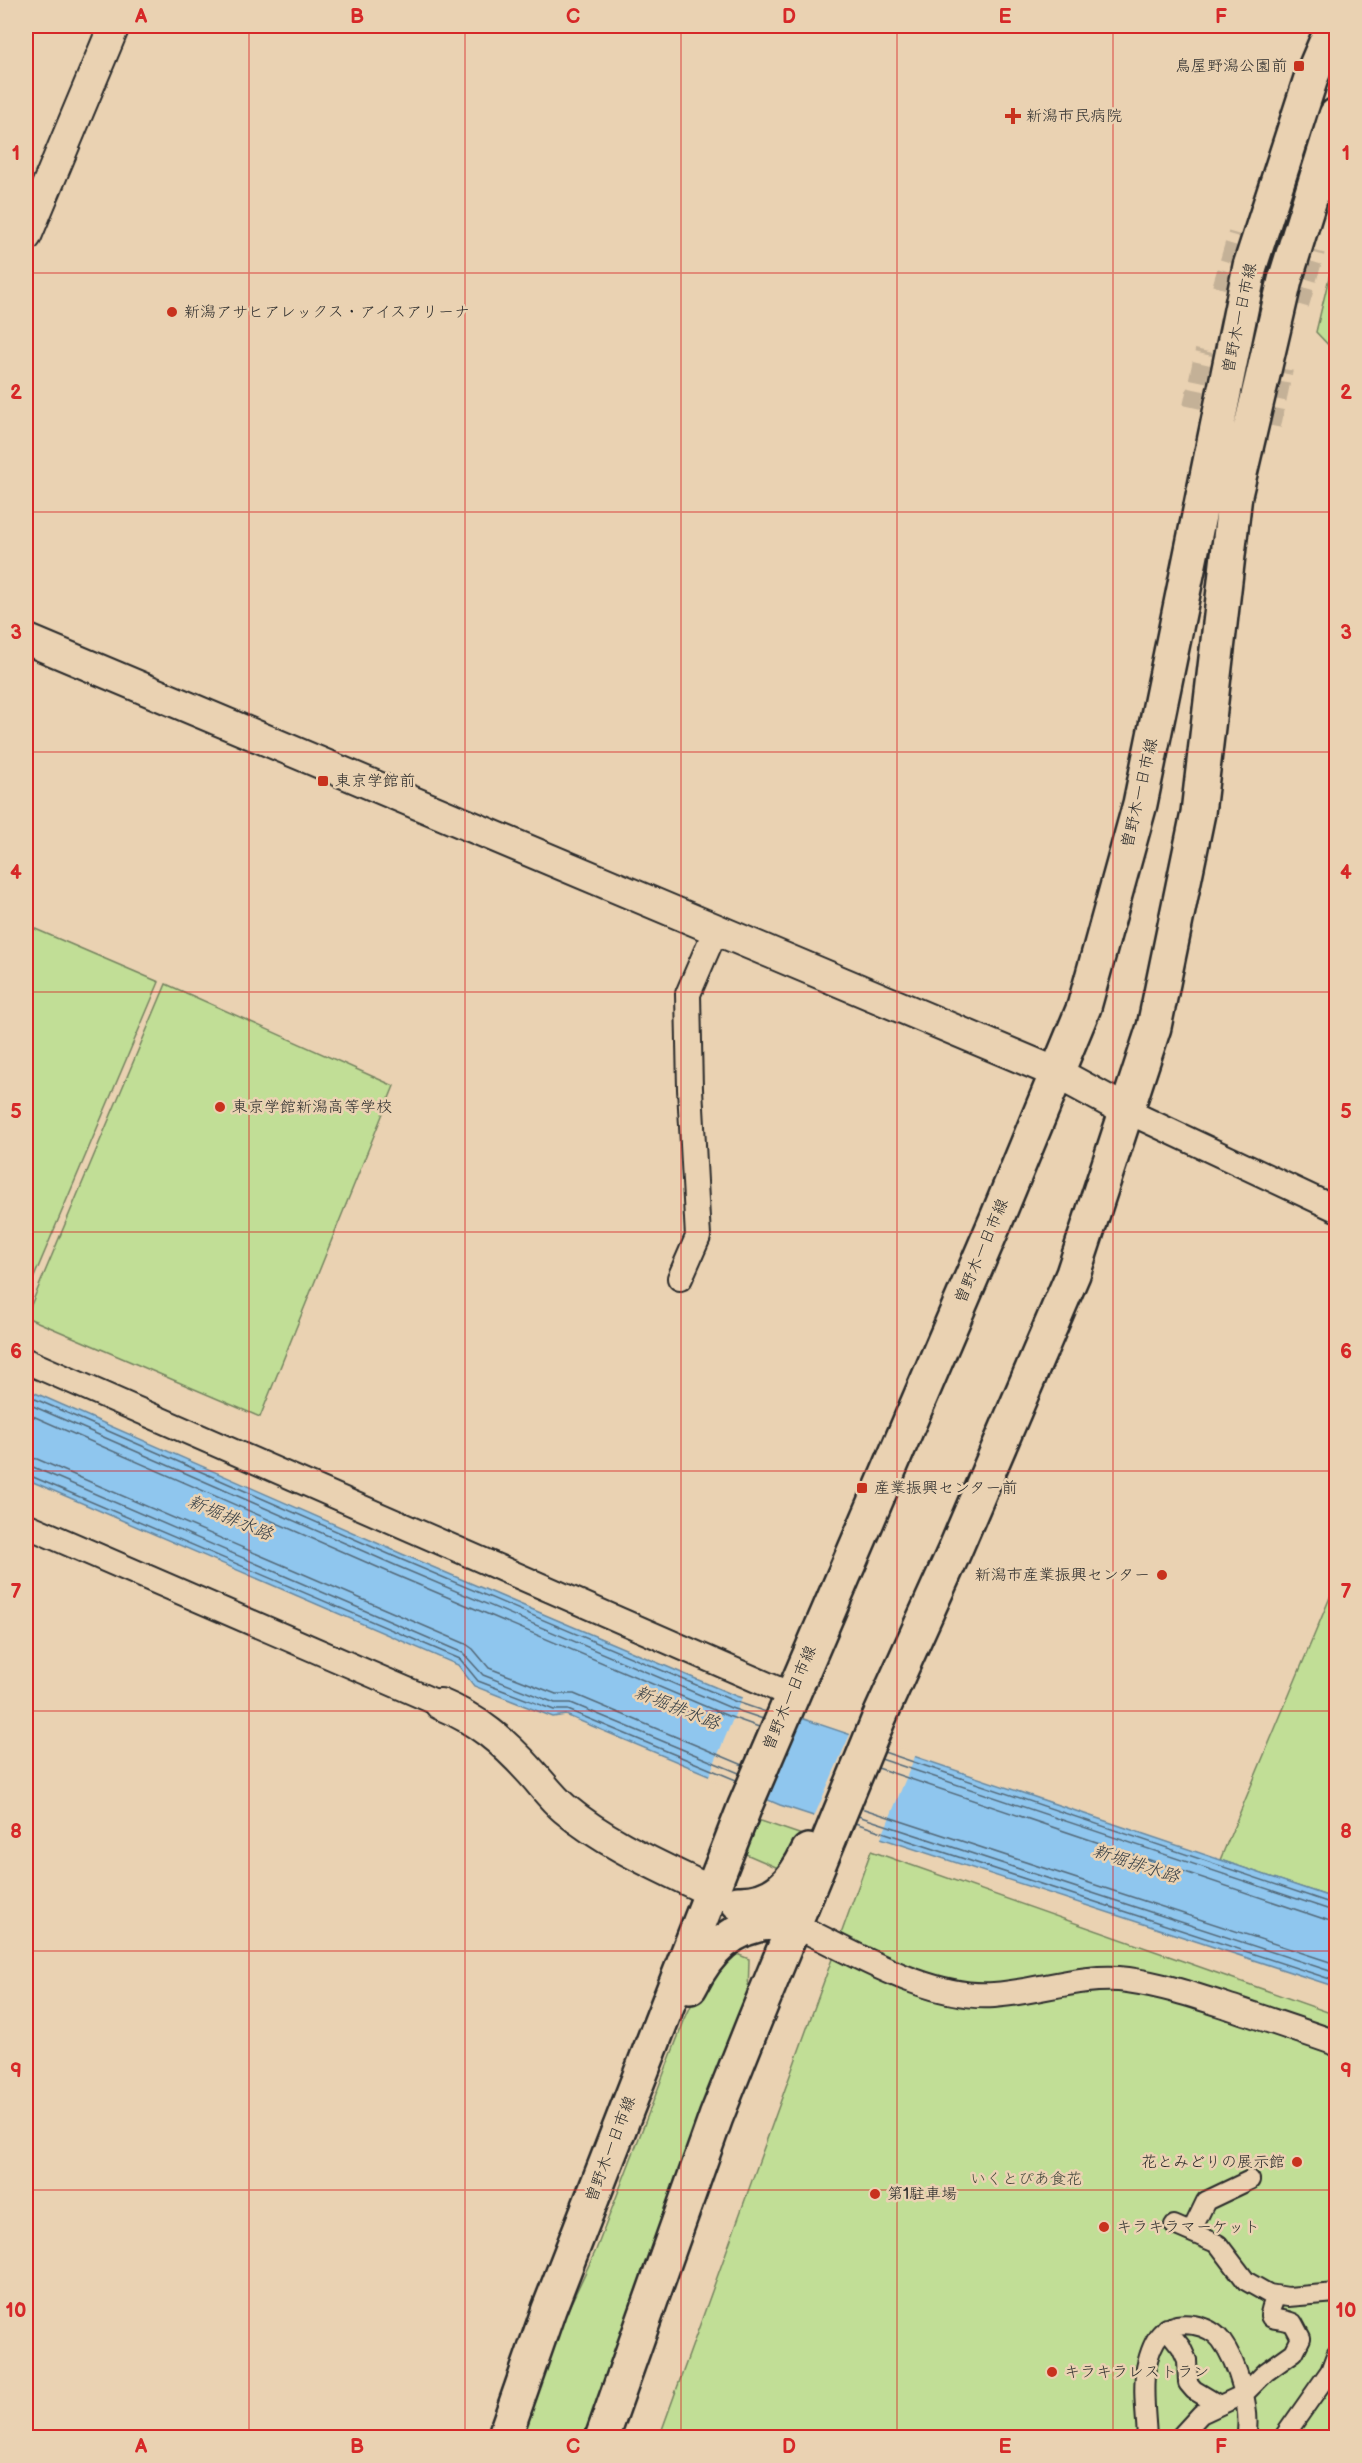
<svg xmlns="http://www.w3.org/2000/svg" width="1362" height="2463" font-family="'Balsamiq Sans','Klee One',sans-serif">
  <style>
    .green { fill: #c1de96; stroke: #768460; stroke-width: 1.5 }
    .water { fill: #8fc6ee; stroke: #6788a0; stroke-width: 1.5 }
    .pier { fill: #ead2b2 }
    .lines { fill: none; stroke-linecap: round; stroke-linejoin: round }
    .shore { stroke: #536979; stroke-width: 1.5 }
    .pedestrian-tunnel { stroke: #c4b197; stroke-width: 18; stroke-dasharray: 18 9; stroke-linecap: butt }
    .pedestrian-casing { stroke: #2b2b2b; stroke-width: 22 }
    .minor-casing { stroke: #2b2b2b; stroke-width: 28 }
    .tertiary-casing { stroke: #2b2b2b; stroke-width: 34 }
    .secondary-casing { stroke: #2b2b2b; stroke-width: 38 }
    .pedestrian { stroke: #ead2b2; stroke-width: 18 }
    .minor { stroke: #ead2b2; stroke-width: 24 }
    .tertiary { stroke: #ead2b2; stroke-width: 30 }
    .secondary { stroke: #ead2b2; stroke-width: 33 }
    .grid { fill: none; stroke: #d62828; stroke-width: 1.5; stroke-opacity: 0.55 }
    .poi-dot { fill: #c8321e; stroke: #ead2b2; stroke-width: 2 }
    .labels { text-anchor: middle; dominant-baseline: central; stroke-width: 5; stroke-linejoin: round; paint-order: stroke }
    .poi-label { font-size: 16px; fill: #2b2b2b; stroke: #ead2b2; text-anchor: start }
    .street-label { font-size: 16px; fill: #2b2b2b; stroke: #ead2b2 }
    .park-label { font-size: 16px; fill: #42463b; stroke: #ead2b2 }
    .water-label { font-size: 18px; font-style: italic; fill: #3a4248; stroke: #ead2b2 }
    .neatline { fill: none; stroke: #d62828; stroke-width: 2 }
    .grid-label { font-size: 20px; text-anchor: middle; font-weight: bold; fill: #d62828 }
  </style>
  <rect width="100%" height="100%" fill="#ead2b2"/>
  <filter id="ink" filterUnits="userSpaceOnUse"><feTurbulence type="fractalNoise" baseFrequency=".0167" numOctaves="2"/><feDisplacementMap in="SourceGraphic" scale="12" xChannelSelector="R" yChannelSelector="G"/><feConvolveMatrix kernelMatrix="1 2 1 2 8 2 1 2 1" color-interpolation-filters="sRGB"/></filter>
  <g filter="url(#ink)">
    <!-- green -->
    <path class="green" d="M1336,248V353L1316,332Z
      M26,925L159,982L26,1296Z
      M166,984L394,1086L260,1417L26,1317Z
      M1336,1583V1899L1220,1860Z
      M755,1819L805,1836L785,1871L746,1854Z
      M871,1851L1336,2015V2437L659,2438Z
      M727,1950L749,1959L748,1995L588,2437L516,2438L540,2369L596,2250L684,2021L700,1986Z"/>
    <!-- water -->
    <path class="water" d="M26,1389L402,1554L736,1696L1336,1899V1987L780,1805L566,1715L553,1717L474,1686L458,1665L26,1479Z"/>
    <!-- pier -->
    <path class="pier" d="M743,1695L798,1713L761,1800L708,1778Z
      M851,1732L916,1754L880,1841L813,1819Z"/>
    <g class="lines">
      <!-- shore -->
      <path class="shore" d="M26,1395L400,1559L734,1701L766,1712
        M26,1403L397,1566L731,1708L763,1719
        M26,1413L393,1574L728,1716L759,1727
        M26,1457L37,1459L466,1644L473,1649L489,1668L556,1694H574L743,1765
        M26,1466L33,1467L463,1653L483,1675L555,1703H571L739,1773
        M26,1474L460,1659L478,1681L554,1710H568L736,1780
        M884,1752L1336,1905
        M881,1759L1336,1912
        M878,1768L1327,1920L1336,1921
        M861,1808L1336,1964
        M858,1816L1336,1973
        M855,1823L1336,1981"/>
      <!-- pedestrian-tunnel -->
      <path class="pedestrian-tunnel" d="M1221,288L1237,234
        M1300,305L1316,251
        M1192,407L1204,351
        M1272,426L1284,369"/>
      <defs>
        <path id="pedestrian" d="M1174,2225L1218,2244L1246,2281L1269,2294L1288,2297L1336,2293
          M1191,2232L1206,2201L1250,2180
          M1166,2328L1181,2347L1187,2360L1188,2383L1194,2390L1219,2405
          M1147,2438C1146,2415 1142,2389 1146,2368C1152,2340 1162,2320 1194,2325C1204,2327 1215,2332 1221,2340C1238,2363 1252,2410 1246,2438
          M1179,2438L1201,2414L1244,2394L1266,2372L1294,2352L1301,2338L1293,2323C1274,2314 1262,2328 1276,2296
          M1283,2438L1330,2371L1336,2355"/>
        <path id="minor" d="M1127,1111L1336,1209
          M680,1278L698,1237L690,1089L688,994L716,929
          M26,1361L791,1695
          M26,1525L440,1704
          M794,1925C853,1952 928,2000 994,1995C1039,1992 1083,1974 1128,1980C1164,1985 1199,1997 1233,2008C1268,2020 1302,2031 1336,2043"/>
        <path id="tertiary" d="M26,236L114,26
          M26,639L1057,1073L1127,1111
          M440,1704C477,1719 505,1743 531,1772C542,1784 552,1798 565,1809C608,1845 661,1867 712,1892"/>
        <path id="secondary" d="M738,1903C774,1904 793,1883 808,1851
          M690,1987C711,1944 744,1915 794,1925
          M504,2438L549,2309L745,1806L997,1218L1084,1007L1140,804L1250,266L1312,75L1333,26
          M602,2438L716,2117L754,2022L879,1718L954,1552L1073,1274L1154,1027L1198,813L1235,495L1285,280L1336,115"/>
      </defs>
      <!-- pedestrian casing -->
      <use href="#pedestrian" class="pedestrian-casing"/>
      <!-- minor casing -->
      <use href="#minor" class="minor-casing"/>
      <!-- tertiary casing -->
      <use href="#tertiary" class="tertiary-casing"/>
      <!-- secondary casing -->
      <use href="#secondary" class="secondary-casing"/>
      <!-- pedestrian -->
      <use href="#pedestrian" class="pedestrian"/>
      <!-- minor -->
      <use href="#minor" class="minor"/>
      <!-- tertiary -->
      <use href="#tertiary" class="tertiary"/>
      <!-- secondary -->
      <use href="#secondary" class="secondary"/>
    </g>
  </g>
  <!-- grid -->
  <path class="grid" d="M249,26V2438M465,26V2438M681,26V2438M897,26V2438M1113,26V2438M26,273H1336M26,512H1336M26,752H1336M26,992H1336M26,1232H1336M26,1471H1336M26,1711H1336M26,1951H1336M26,2190H1336"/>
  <!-- markers -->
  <g class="poi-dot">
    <rect x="1293" y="60" width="12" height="12" rx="3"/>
    <path d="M1010 107h6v6h6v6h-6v6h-6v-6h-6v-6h6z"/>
    <circle cx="172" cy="312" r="6"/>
    <rect x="317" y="775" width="12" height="12" rx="3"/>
    <circle cx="220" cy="1107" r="6"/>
    <rect x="856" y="1482" width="12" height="12" rx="3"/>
    <circle cx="1162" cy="1575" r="6"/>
    <circle cx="1297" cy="2162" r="6"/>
    <circle cx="875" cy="2194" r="6"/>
    <circle cx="1104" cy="2227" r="6"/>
    <circle cx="1052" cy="2372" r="6"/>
  </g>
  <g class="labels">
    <!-- poi labels -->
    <g class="poi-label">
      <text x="1287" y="66" text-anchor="end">鳥屋野潟公園前</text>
      <text x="1026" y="116">新潟市民病院</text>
      <text x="184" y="312">新潟アサヒアレックス・アイスアリーナ</text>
      <text x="335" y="781">東京学館前</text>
      <text x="232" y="1107">東京学館新潟高等学校</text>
      <text x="874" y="1488">産業振興センター前</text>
      <text x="1150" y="1575" text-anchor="end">新潟市産業振興センター</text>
      <text x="1285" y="2162" text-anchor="end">花とみどりの展示館</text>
      <text x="887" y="2194">第1駐車場</text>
      <text x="1116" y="2227">キラキラマーケット</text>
      <text x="1064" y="2372">キラキラレストラン</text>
    </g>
    <!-- street labels -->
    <g class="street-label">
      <text transform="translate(1240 318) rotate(-78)">曽野木一日市線</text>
      <text transform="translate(1140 793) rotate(-77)">曽野木一日市線</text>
      <text transform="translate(982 1251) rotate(-67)">曽野木一日市線</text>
      <text transform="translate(790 1698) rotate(-67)">曽野木一日市線</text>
      <text transform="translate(611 2149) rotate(-69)">曽野木一日市線</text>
    </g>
    <!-- park labels -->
    <g class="park-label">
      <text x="1026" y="2179">いくとぴあ食花</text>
    </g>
    <!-- water labels -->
    <g class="water-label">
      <text transform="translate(230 1518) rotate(23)">新堀排水路</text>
      <text transform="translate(677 1708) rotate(22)">新堀排水路</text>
      <text transform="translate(1136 1864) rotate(18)">新堀排水路</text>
    </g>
  </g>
  <!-- margin -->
  <rect width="1362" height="2463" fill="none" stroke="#ead2b2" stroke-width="66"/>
  <rect x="33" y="33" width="1296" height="2397" class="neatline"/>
  <g class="grid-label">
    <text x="141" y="23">A</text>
    <text x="357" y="23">B</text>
    <text x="573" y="23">C</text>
    <text x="789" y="23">D</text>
    <text x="1005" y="23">E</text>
    <text x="1221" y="23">F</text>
    <text x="16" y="160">1</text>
    <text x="1346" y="160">1</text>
    <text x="16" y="399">2</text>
    <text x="1346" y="399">2</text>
    <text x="16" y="639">3</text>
    <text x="1346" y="639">3</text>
    <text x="16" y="879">4</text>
    <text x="1346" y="879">4</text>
    <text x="16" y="1118">5</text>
    <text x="1346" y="1118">5</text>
    <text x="16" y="1358">6</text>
    <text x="1346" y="1358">6</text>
    <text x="16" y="1598">7</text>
    <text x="1346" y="1598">7</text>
    <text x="16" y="1838">8</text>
    <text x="1346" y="1838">8</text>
    <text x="16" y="2077">9</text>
    <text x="1346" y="2077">9</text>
    <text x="16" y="2317">10</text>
    <text x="1346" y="2317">10</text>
    <text x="141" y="2453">A</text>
    <text x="357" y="2453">B</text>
    <text x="573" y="2453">C</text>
    <text x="789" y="2453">D</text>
    <text x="1005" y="2453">E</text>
    <text x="1221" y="2453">F</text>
  </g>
</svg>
